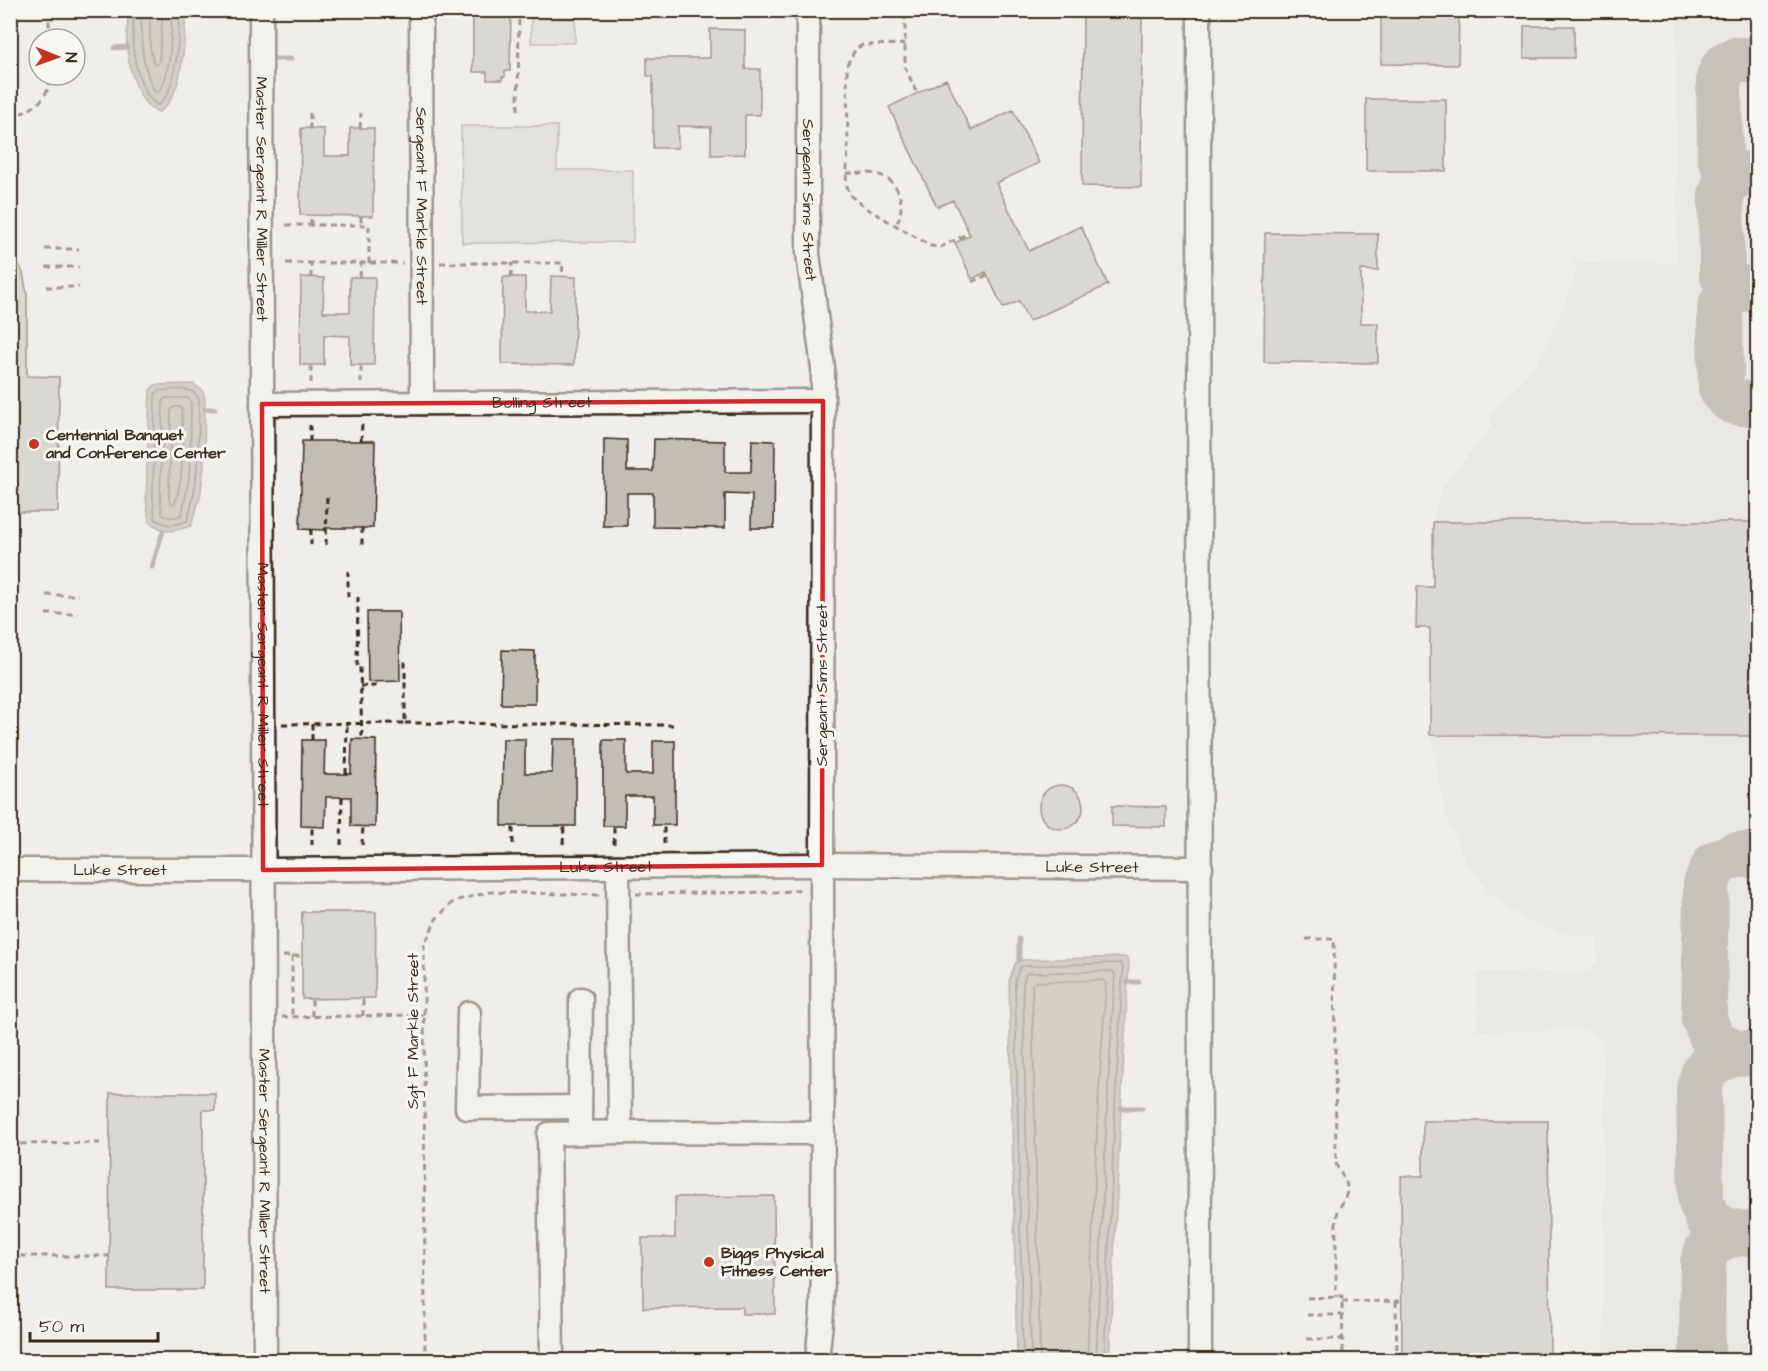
<svg xmlns="http://www.w3.org/2000/svg" width="1768" height="1371" font-family="'Architects Daughter',sans-serif">
  <style>
    .built { fill: #e2dfdb }
    .green { fill: #d4d1cc; stroke: #887e75; stroke-width: 1.5 }
    .water { fill: #afa8a1; stroke: #81766d; stroke-width: 1.5 }
    .lines { fill: none; stroke-linecap: round; stroke-linejoin: round }
    .shore { stroke: #695c52; stroke-width: 1.5 }
    .stream { stroke: #81766d; stroke-width: 5 }
    .taxiway { stroke: #958c84; stroke-width: 46 }
    .building { fill: #c2bdb7; stroke: #3b2a1e; stroke-width: 1.5 }
    .minor-casing { stroke: #3b2a1e; stroke-width: 27 }
    .path { stroke: #3b2a1e; stroke-width: 3; stroke-dasharray: 6 4.5; stroke-linecap: butt }
    .minor { stroke: #f6f6f2; stroke-width: 22 }
    .marked { fill: none; stroke: #d62828; stroke-width: 4.5; stroke-linejoin: round }
    .poi-dot { fill: #c8321e; stroke: #f6f6f2; stroke-width: 2 }
    .labels { text-anchor: middle; dominant-baseline: central; stroke-width: 6; stroke-linejoin: round; paint-order: stroke }
    .street-label { font-size: 16px; fill: #3b2a1e; stroke: #f6f6f2 }
    .poi-label { font-size: 16px; font-weight: bold; fill: #3b2a1e; stroke: #f6f6f2; text-anchor: start }
  </style>
  <rect width="100%" height="100%" fill="#efeeea"/>
  <filter id="ink" filterUnits="userSpaceOnUse"><feTurbulence type="fractalNoise" baseFrequency=".0167" numOctaves="2"/><feDisplacementMap in="SourceGraphic" scale="12" xChannelSelector="R" yChannelSelector="G"/><feConvolveMatrix kernelMatrix="1 2 1 2 8 2 1 2 1" color-interpolation-filters="sRGB"/></filter>
  <g filter="url(#ink)">
    <!-- built -->
    <path class="built" d="M1676,11H1757V522H1432L1443,487L1491,427V411L1515,389L1538,362L1565,305L1577,267L1572,262L1677,264Z
      M1432,735L1757,736V1360H1604V1052L1601,1043L1594,1034L1585,1030L1477,1031V972H1580L1591,970L1597,961L1598,937L1567,935L1525,920L1491,895L1466,863L1445,813Z"/>
    <!-- green -->
    <path class="green" d="M531,11H575V43H531Z
      M461,126H557V170H633V242L462,243Z"/>
    <!-- water -->
    <path class="water" d="M128,11H186C184,38 185,96 159,112C138,107 129,68 127,48C126,36 128,23 128,11Z
      M193,384L202,390L205,399L204,467L200,498L191,526C170,532 168,534 149,522L146,498L150,390L155,385Z
      M1123,957L1127,958L1129,962L1121,1108L1109,1360H1017L1009,981L1015,964L1019,960Z"/>
    <g class="lines">
      <!-- shore -->
      <path class="shore" d="M134,10C134,23 132,37 133,49C135,65 143,98 158,105C178,93 178,33 180,10
        M141,10C142,45 140,59 154,91L157,93C172,79 171,31 172,10
        M150,10V47L153,62L156,65L159,62L163,10
        M158,391C172,390 194,385 199,400C198,441 200,482 187,521C174,526 166,526 155,519L153,497L155,394Z
        M165,398H188L191,402C190,440 193,478 181,515C174,518 168,519 162,514L160,497L163,401Z
        M174,407H180L182,410C182,440 185,474 175,503L173,504L170,502L169,497L171,410Z
        M1023,1360L1015,981L1020,967L1022,966L1120,963L1123,967L1115,1108L1104,1360
        M1031,1360L1023,983L1026,974L1028,973L1112,971L1115,974L1107,1107L1096,1360
        M1040,1360L1032,984L1035,982L1103,980L1106,983L1098,1107L1087,1360"/>
      <!-- stream -->
      <path class="stream" d="M114,48L127,47
        M266,59H291
        M205,409H215
        M152,567L163,531
        M1019,960V939
        M1128,982H1139
        M1121,1108H1142"/>
      <!-- taxiway -->
      <path class="taxiway" d="M1758,60H1736L1728,63L1722,70L1719,78L1720,156C1725,177 1739,174 1758,174
        M1758,288C1737,289 1728,287 1720,308L1721,388C1730,406 1740,403 1758,403
        M1735,289L1726,282L1722,274L1721,194L1725,183L1737,174
        M1734,1053L1713,1040L1704,1019L1706,884L1715,864L1734,855H1758
        M1738,1233L1722,1229L1708,1219L1701,1202L1699,1090C1701,1084 1702,1076 1705,1071C1718,1054 1738,1053 1758,1053
        M1702,1360L1703,1262C1704,1258 1706,1253 1708,1249C1719,1233 1740,1233 1757,1233"/>
    </g>
    <!-- building -->
    <path class="building" d="M473,10H511L510,71H505V77H502V80H487V72H473Z
      M1083,10H1142L1141,187L1082,186Z
      M1381,10H1459L1458,65L1381,64Z
      M1524,26H1574V58H1524Z
      M710,29L745,30V69H760V115H745V154L711,155V127L678,126V148H653V76H647V58H710Z
      M946,79L971,130L1013,110L1039,163L996,183L1029,251L1081,226L1108,285L1029,321L1019,301L1003,308L986,272L972,279L955,243L970,235L953,200L937,207L889,107Z
      M1366,99H1446V171H1366Z
      M301,128L324,129V156H350V128H374L373,216L300,215Z
      M1265,233L1378,234V271L1361,270V323H1378V363L1264,362Z
      M10,243L23,273L27,294V376L59,377L58,512H10Z
      M551,276L576,277L574,365L502,364L503,277H525V311H550Z
      M301,277L324,278L323,312H350V277H375L374,365H350V336L324,335V365H300Z
      M604,439L627,440V471H653L654,439L725,441V472H751L752,440L775,441L774,528H751L752,495L725,494V528L653,527V493H627V526H603Z
      M302,441H375L373,528H325L324,530L300,529Z
      M1433,522H1758V736L1430,735V628H1416L1417,587H1433Z
      M367,612H399L400,681L368,682Z
      M502,650L535,651V704H501Z
      M352,739L376,740L375,827L351,826V797H326L325,827L301,826L302,740H325L324,774H351Z
      M503,739H525V773H552L553,739H576V826H502Z
      M603,740H626V774H653V741H675V825H653V796H625V826H603Z
      M1039 807a22 22 0 1 1 44 0a22 22 0 1 1-44 0Z
      M1112,806L1166,807V827L1112,826Z
      M302,912H376L375,998L302,999Z
      M110,1093H215V1110H203V1290H109Z
      M1423,1121H1548L1550,1360H1402L1401,1176H1423Z
      M774,1196L775,1314H742V1307L643,1308L642,1238H675V1197Z"/>
    <g class="lines">
      <defs>
        <g id="minor">
          <path id="s1" d="M261,10L265,1360"/>
          <path id="s2" d="M421,10L422,403"/>
          <path id="s3" d="M808,10V254L823,368L822,865L823,1271L822,1312L817,1360"/>
          <path d="M1199,10L1200,1360"/>
          <path id="s4" d="M262,404L823,401"/>
          <path id="s5" d="M10,870H263L822,865L1201,868"/>
          <path d="M469,1013L467,1108L580,1107"/>
          <path d="M580,1120L581,999"/>
          <path d="M620,1132L823,1133"/>
          <path d="M552,1360L549,1134L620,1132L618,867"/>
        </g>
      </defs>
      <!-- minor casing -->
      <use href="#minor" class="minor-casing"/>
      <!-- path -->
      <path class="path" d="M49,10V39
        M905,14V67L917,93
        M848,15V10
        M905,44L863,45L856,48L847,65L848,149L846,183L850,195L858,202L871,211L931,246L941,247L969,233
        M518,110L519,10
        M310,113V128
        M10,116C32,112 50,99 50,75
        M360,128L361,113
        M847,173C856,174 867,172 876,174C900,179 907,206 896,225
        M361,216V225
        M286,225H369V263
        M311,225V215
        M45,249H79
        M286,263H403
        M440,263H563L562,277
        M46,267H79
        M360,277L361,263
        M511,277L512,263
        M311,278V263
        M972,282L987,275
        M46,287H79
        M311,383V365
        M361,383V365
        M310,441V425
        M361,441L362,424
        M362,528V545
        M311,529V545
        M326,545L327,494
        M46,595H78
        M348,597V571
        M358,597L357,667H360L362,740
        M46,614H78
        M360,686H375V681
        M405,723L673,725
        M282,724L405,723V663H400
        M312,740V724
        M346,774L347,723
        M513,844V826
        M563,844L564,826
        M614,844V826
        M664,844V825
        M312,845V826
        M341,845L342,797
        M362,845L363,826
        M636,894L781,892L803,889
        M1306,939H1334L1336,1162C1337,1172 1347,1178 1347,1188C1348,1197 1341,1203 1338,1211C1337,1215 1336,1220 1336,1225V1298
        M283,956H302
        M292,956V1017
        M312,1016V999
        M363,1016V998
        M282,1017L424,1015
        M10,1144L100,1143
        M10,1256H109
        M1307,1298L1342,1297L1343,1360
        M1396,1301L1397,1360
        M1342,1302L1400,1301
        M1307,1315H1342
        M1307,1339H1342
        M425,1360L424,946L436,919L454,901L490,892L600,895
        M1307,1360H1343"/>
      <!-- minor -->
      <use href="#minor" class="minor"/>
    </g>
  </g>
  <!-- marked area -->
  <path d="M0 0H1768V1371H0ZM823,401L822,865L263,870L262,404Z" fill="#efeeea" fill-opacity=".55" fill-rule="evenodd"/>
  <path class="marked" d="M823,401L822,865L263,870L262,404Z"/>
  <!-- markers -->
  <g class="poi-dot">
    <circle cx="34" cy="444" r="6"/>
    <circle cx="709" cy="1262" r="6"/>
  </g>
  <g class="labels">
    <!-- street labels -->
    <g class="street-label">
      <text stroke="none"><textPath href="#s1" startOffset="189">Master Sergeant R Miller Street</textPath></text>
      <text stroke="none"><textPath href="#s3" startOffset="190">Sergeant Sims Street</textPath></text>
      <text stroke="none"><textPath href="#s2" startOffset="196">Sergeant F Markle Street</textPath></text>
      <text stroke="none"><textPath href="#s4" startOffset="280">Bolling Street</textPath></text>
      <text transform="translate(822 685) rotate(-90)">Sergeant Sims Street</text>
      <text stroke="none"><textPath href="#s1" startOffset="675">Master Sergeant R Miller Street</textPath></text>
      <text stroke="none"><textPath href="#s5" startOffset="596">Luke Street</textPath></text>
      <text stroke="none"><textPath href="#s5" startOffset="1082">Luke Street</textPath></text>
      <text stroke="none"><textPath href="#s5" startOffset="110">Luke Street</textPath></text>
      <text transform="translate(413 1031) rotate(-90)">Sgt F Markle Street</text>
      <text stroke="none"><textPath href="#s1" startOffset="1161">Master Sergeant R Miller Street</textPath></text>
    </g>
    <!-- poi labels -->
    <g class="poi-label">
      <text x="46" y="435">Centennial Banquet<tspan x="46" dy="18">and Conference Center</tspan></text>
      <text x="721" y="1253">Biggs Physical<tspan x="721" dy="18">Fitness Center</tspan></text>
    </g>
  </g>
  <!-- margin -->
  <rect width="1768" height="1371" fill="none" stroke="#f6f6f2" stroke-width="36"/>
  <rect x="18" y="18" width="1732" height="1335" fill="none" stroke="#3b2a1e" stroke-width="2" filter="url(#ink)"/>
  <!-- north arrow -->
  <g transform="translate(57 57) rotate(91)"><circle r="28" fill="#f6f6f2" stroke="#aba49d" stroke-width="1.5"/>
  <path d="M0-4.5L10 22L0 15L-10 22Z" fill="#c8321e"/>
  <text y="-9" font-size="16" font-weight="bold" text-anchor="middle" fill="#3b2a1e">N</text>
  </g>
  <!-- scale -->
  <path d="M30 1332v9h128v-9" fill="none" stroke="#3b2a1e" stroke-width="3"/>
  <text x="39" y="1332" font-size="18" fill="#3b2a1e" stroke="#f6f6f2" stroke-width="4.5" paint-order="stroke">50 m</text>
</svg>
